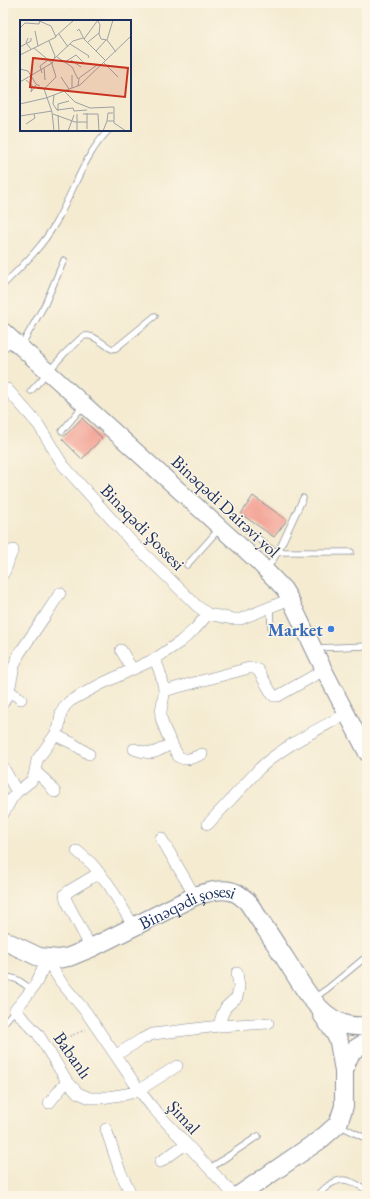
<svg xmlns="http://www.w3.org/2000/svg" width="370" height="1199" font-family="'EB Garamond',serif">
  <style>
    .building { fill: #f3a497 }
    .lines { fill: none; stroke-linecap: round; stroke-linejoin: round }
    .service-casing { stroke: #888d98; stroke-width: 7 }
    .minor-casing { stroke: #888d98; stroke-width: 12 }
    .secondary-casing { stroke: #888d98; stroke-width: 18 }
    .primary-casing { stroke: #888d98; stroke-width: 20 }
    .path { stroke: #888d98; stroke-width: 1.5; stroke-dasharray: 1 3; stroke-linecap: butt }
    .service { stroke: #fff; stroke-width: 5.5 }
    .minor { stroke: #fff; stroke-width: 11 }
    .secondary { stroke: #fff; stroke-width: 16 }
    .primary { stroke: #fff; stroke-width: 18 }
    .shop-dot { fill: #3f7fe0; stroke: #fcf5e5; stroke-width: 1.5 }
    .labels { text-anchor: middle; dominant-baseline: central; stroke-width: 3; stroke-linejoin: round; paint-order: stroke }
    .street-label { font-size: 18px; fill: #1b2f5e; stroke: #fcf5e5 }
    .shop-label { font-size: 18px; font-weight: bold; fill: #366cbe; stroke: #fcf5e5; text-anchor: end }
    .inset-road { fill: none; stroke: #9da0a3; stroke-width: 1 }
    .view { fill: #c8321e; fill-opacity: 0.15; stroke: #c8321e; stroke-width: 2 }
    .inset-edge { fill: none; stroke: #1b2f5e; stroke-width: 2 }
  </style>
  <rect width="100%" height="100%" fill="#fcf5e5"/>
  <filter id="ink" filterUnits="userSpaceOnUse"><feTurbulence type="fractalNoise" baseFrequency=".025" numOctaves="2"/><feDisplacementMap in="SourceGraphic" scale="8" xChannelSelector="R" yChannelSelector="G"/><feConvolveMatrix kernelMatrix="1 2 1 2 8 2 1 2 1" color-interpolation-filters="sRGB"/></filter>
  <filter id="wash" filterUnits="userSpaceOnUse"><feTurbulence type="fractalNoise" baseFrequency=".012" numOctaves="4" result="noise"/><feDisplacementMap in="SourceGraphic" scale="16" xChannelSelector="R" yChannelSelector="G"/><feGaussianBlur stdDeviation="0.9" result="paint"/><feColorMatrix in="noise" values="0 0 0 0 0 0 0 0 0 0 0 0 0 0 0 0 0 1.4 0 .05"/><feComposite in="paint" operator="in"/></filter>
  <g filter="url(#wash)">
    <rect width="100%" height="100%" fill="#f4ebd1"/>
    <g id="blocks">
      <!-- building -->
      <path class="building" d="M82,418L102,438L82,459L62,439Z
        M253,496L287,520L274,537L241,514Z"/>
    </g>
  </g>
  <g filter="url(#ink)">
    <use href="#blocks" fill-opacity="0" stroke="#888d98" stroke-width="1"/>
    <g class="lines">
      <defs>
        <path id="service" d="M3,285C22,266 42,247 55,224C72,195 85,153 109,130
          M21,346L45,304L64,260
          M3,350L12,341
          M31,391L65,353L82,337C91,332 102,343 110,348L112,349L116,348L155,316
          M62,431L83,406
          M239,523L271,549L278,552H351
          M187,565L220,528
          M267,569L278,552L303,498
          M270,608L271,629
          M315,648L367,646
          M3,977C17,977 21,982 32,990
          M314,998L327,989L367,956
          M3,1024L15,1010
          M339,1125L367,1139
          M209,1169L258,1136
          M318,1196C321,1191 325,1188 329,1185C345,1175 352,1182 367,1190"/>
        <path id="minor" d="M7,389L38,424L63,465L130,540L197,606L208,614L233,619H241L290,599
          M3,574C8,567 8,558 13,550
          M121,650L132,669
          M155,659C159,669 164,681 164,692C164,701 160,708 161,717C162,725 174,750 179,757C181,758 183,759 185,759C190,760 197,756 202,754
          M9,691L21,699
          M164,691L249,668H254L258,670L272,694L274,696H278L324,670
          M3,703L9,691L14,666L19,654L45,616L60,593
          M55,735L72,743L89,754
          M134,749C153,756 155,753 172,743
          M3,767L17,792
          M35,771L48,783L55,792
          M3,814L12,798L17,792L31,781L34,776L37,760L55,735L59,727L61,713L65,706L70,701L101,684L155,659L180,642L195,629L208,614
          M208,824L260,768C285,745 317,730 346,714
          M161,838L195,896
          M77,851L92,864L109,885L134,927
          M91,948L66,900L65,894L69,891L99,873
          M46,958L61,982L86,1012L139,1090L152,1107L235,1196
          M46,958C40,982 30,992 15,1010L38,1034L67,1081L78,1093L90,1098H101L127,1094L139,1090L177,1066
          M219,1026L222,1015L226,1007L237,997L239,987L237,973
          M116,1055L142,1039L153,1034L219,1026L268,1023
          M49,1103L67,1081
          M106,1129L120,1171L132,1196
          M160,1162L186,1144"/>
        <path id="secondary" d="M3,331L256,560L284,589L290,599L324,670L367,753"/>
        <g id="primary">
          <path id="s1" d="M3,940L39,957L58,959L69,957L91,948L195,896C208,892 224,887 236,893C240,895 243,898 247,901C260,920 273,940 286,960C299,980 315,1011 337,1021C346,1026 357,1027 367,1026"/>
          <path d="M344,1071C349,1053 351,1050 367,1042"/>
          <path d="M238,1196L321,1139L338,1124L344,1106V1071L339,1042L336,1035L322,1014"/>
        </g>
      </defs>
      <!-- service casing -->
      <use href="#service" class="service-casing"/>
      <!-- minor casing -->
      <use href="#minor" class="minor-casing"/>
      <!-- secondary casing -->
      <use href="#secondary" class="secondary-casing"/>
      <!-- primary casing -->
      <use href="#primary" class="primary-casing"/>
      <!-- path -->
      <path class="path" d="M55,1042L85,1030"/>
      <!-- service -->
      <use href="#service" class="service"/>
      <!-- minor -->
      <use href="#minor" class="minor"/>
      <!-- secondary -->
      <use href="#secondary" class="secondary"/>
      <!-- primary -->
      <use href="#primary" class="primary"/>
    </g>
  </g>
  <!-- markers -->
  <circle class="shop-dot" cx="331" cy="629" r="4"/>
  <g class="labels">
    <!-- street labels -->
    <g class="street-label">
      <text transform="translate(226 506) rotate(43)">Binəqədi Dairəvi yol</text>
      <text transform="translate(143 527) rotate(46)">Binəqədi Şossesi</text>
      <text stroke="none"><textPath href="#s1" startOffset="200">Binəqədi şosesi</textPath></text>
      <text transform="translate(73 1055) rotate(55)">Babanlı</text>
      <text transform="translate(184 1117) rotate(47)">Şimal</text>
    </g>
    <!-- shop labels -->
    <g class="shop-label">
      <text x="323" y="629">Market</text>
    </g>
  </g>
  <!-- overview -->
  <g transform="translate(20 20)">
    <rect width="111" height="111" fill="#f4ebd1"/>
    <path class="inset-road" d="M93,0L87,20L96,32M78,1L80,5L79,14L81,19L87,20M0,8L5,3L19,4L20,0M15,11L18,26M57,11L59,9L64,19L86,41M39,14L48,27M36,16L54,0M8,18L6,23L11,29M64,19L78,0M29,21L35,36L32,44L36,57L24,69L32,92L34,111M68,22L79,13M50,24L69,36L68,38M0,27L11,21V18M76,31L86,20M0,35L36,17L31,6L17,0M37,37L52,47L58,59M35,38L53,21L63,18M51,40L61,47M45,42L56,35L65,44M84,43L98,57M24,48L25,60M0,49L8,51L16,64L20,66M22,53L20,46L28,40M52,55V68M41,57L49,69M6,60L12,65L11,72L16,65M0,62L32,43L14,28M58,66L59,58L77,45M44,71L55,82L70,88L94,87V103L106,111M34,75L33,84L37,90L53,88L54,91L67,90M26,78L60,65L111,16M0,84L26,78M38,91V84L49,81M67,93V109M33,94L55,102H67M57,94V111M63,94H78L79,111M38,95L39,111M0,96L32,91M87,101L88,93H93M6,104L15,98L14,94M48,111L54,95M83,111L87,101H94"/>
    <path class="view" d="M13,38L108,48L105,77L10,67Z"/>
    <rect width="111" height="111" class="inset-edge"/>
  </g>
  <!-- margin -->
  <rect width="370" height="1199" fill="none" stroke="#fcf5e5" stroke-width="16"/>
</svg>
